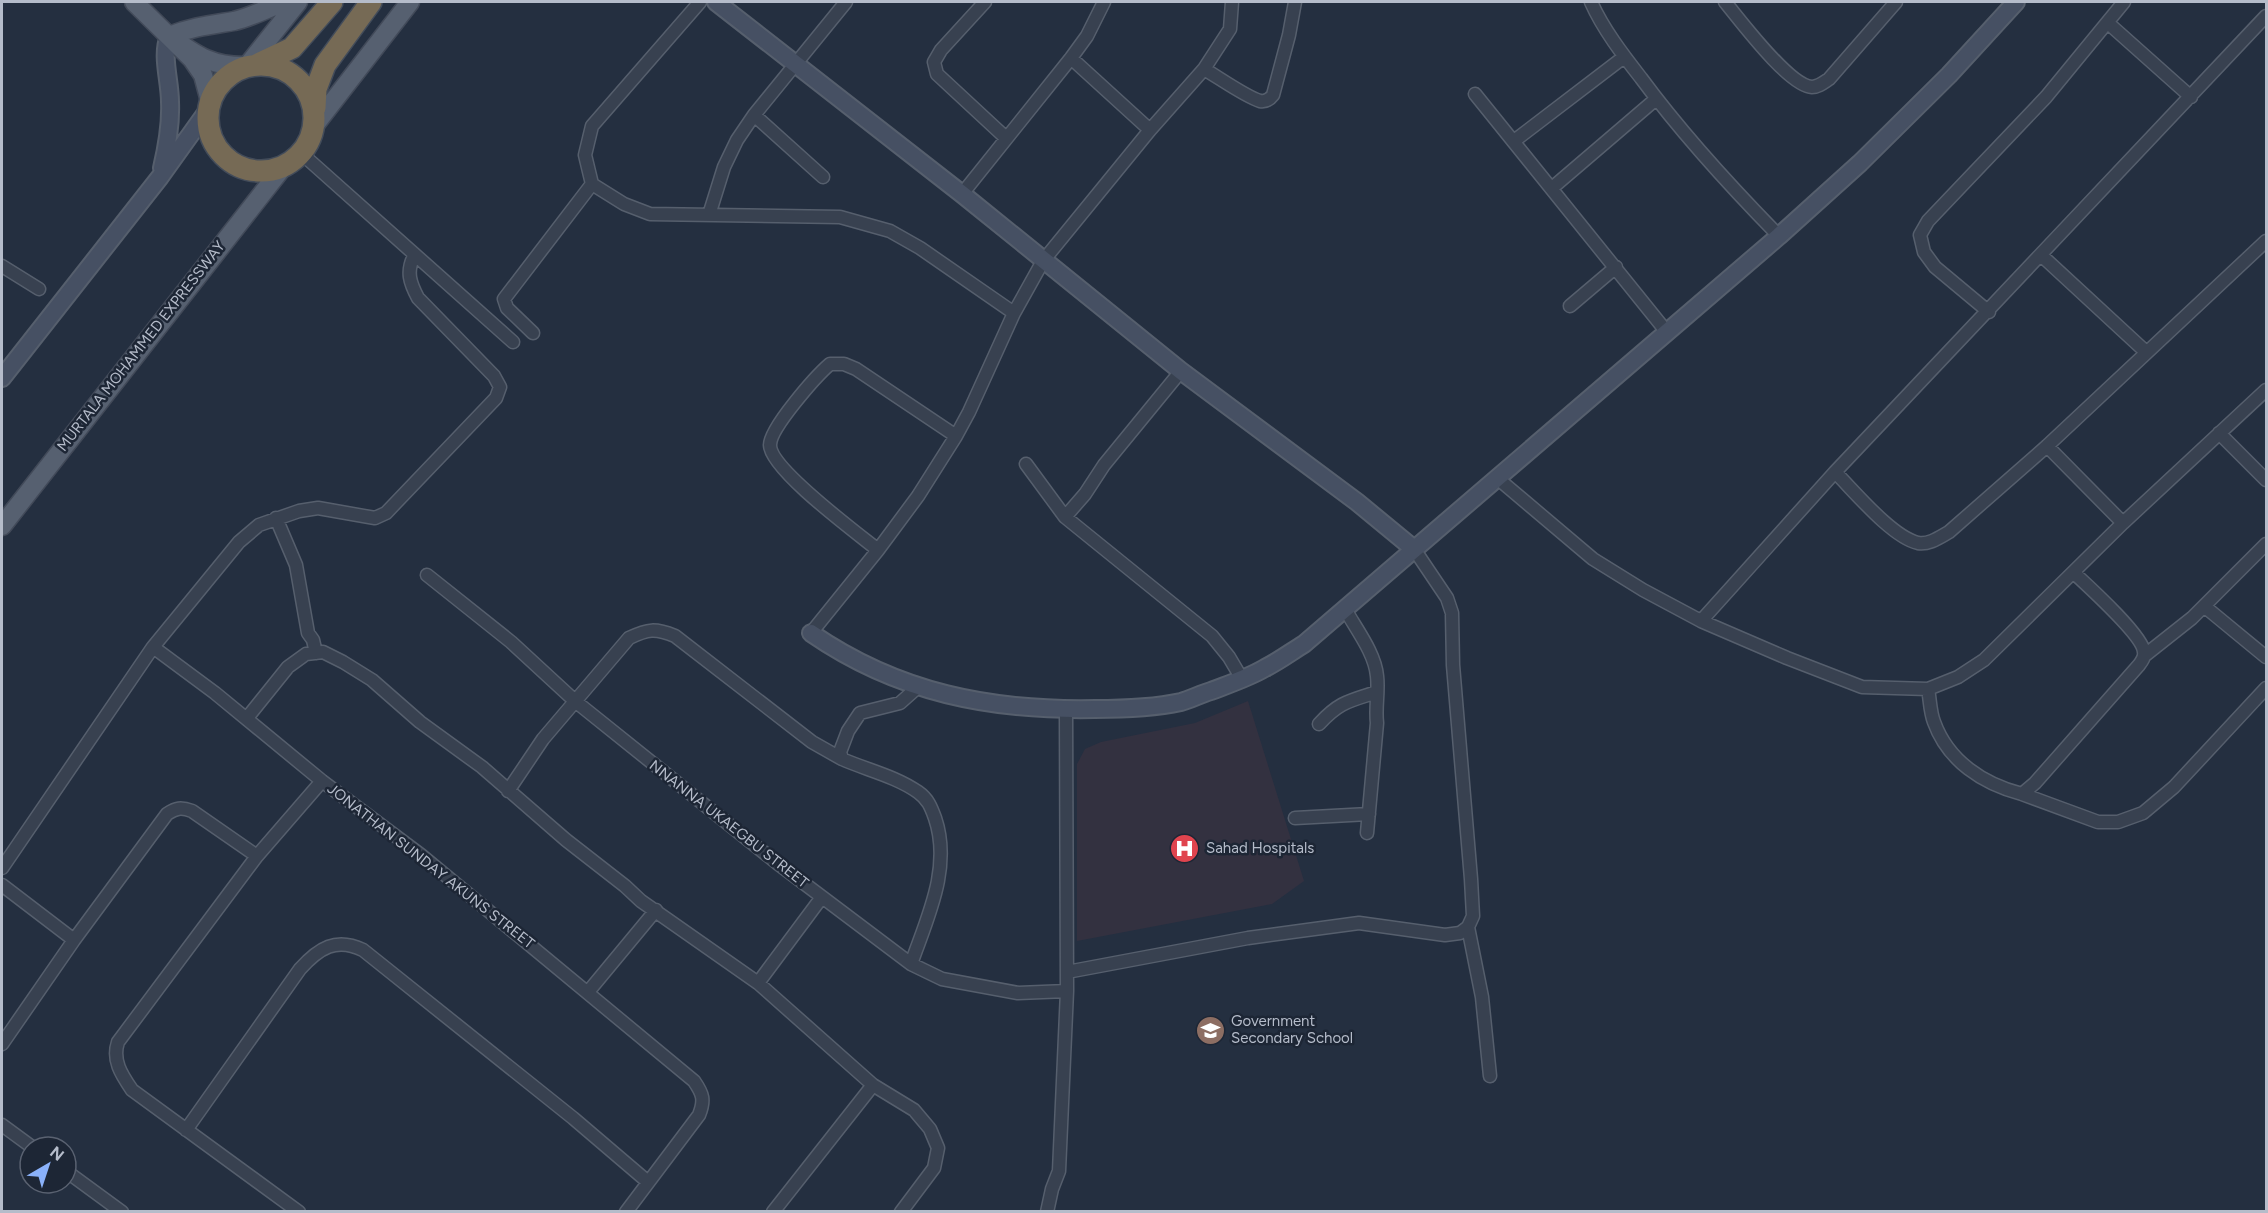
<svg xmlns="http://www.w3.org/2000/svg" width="2268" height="1213" font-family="Figtree,sans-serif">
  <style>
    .medical { fill: #333140 }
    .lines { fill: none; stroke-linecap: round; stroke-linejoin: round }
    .street-casing { stroke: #565f6d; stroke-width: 15 }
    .secondary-casing { stroke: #565f6d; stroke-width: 20 }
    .primary-casing { stroke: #424a59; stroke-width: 21 }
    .highway-casing { stroke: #434c5a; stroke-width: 24 }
    .street { stroke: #384150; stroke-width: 12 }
    .secondary { stroke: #465063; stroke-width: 16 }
    .primary { stroke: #566070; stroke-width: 18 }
    .highway { stroke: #766a55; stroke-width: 21 }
    .labels { text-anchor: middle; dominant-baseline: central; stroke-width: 5; stroke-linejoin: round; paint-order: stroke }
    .street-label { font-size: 15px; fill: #b5bcca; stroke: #1d2635 }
    .poi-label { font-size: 15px; fill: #b5bcca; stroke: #1d2635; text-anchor: start }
  </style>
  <rect width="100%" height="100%" fill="#242f40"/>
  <!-- medical -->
  <path class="medical" d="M1248,701L1304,881L1272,904L1077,941V764L1085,749L1101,742L1195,723Z"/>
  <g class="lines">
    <defs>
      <path id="street" d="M700,2L592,126L585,155L592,184L624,204L650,214L840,217L890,231L920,248L1014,313
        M985,2L941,50L934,62L937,74L1006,138
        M1591,2C1603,29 1623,55 1641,78C1683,135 1730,186 1779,236
        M1725,2C1740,20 1789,86 1812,87C1818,87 1823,83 1829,79L1896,2
        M2108,23L2191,97
        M1071,58L1150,130
        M1204,69C1218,77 1246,97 1260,101C1266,102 1270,99 1273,95L1289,35L1295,2
        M1475,94L1666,331
        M754,115L823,177
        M1514,141L1624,57
        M301,153L513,342
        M1552,188L1656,99
        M962,194L1071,58L1087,36L1104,2
        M709,215L724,167L737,140L754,115L846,2
        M2041,255L2146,352
        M2,266L39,289
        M1570,306L1616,267
        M1989,312L1935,267L1924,252L1920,235L1928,221L2046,97L2124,2
        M533,333L507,308L504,299L592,184
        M2219,433L2266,480
        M2047,446L2123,523
        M1026,464L1065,517L1212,636L1229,657L1242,679
        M1835,472C1855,492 1892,537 1918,543C1929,545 1940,537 1949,532L2047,446L2266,241
        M1496,477L1593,559L1643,590L1701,621L1787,658L1862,687L1928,689L1958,677L1984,660L2123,523L2266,390
        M1065,517L1085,494L1104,465L1181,371
        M276,518L296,565L308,633L313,640L316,653
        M878,550C857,533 770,469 770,445C770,428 816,376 830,364H844L856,369L956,436
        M427,575L511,642L575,701L777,863L911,964L942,979L1018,993L1067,991
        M2204,606L2266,657
        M1345,609C1356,629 1375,653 1377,676C1379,692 1375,707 1377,723L1367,833
        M1701,621L1835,472L2266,16
        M811,633L878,550L918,496L956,436L969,412L1014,313L1043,261L1150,130L1204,69L1230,29L1232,2
        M153,647L215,693L322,781L421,855L694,1081C703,1094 705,1100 699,1115L626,1212
        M2144,656L2192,618L2266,544
        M1928,689C1930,699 1930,712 1934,722C1948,761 1983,784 2022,794L2035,783L2139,665C2142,661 2145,657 2144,652C2143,636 2088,586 2074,573
        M247,718L288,667L306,654L323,652L343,662L372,680L420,722L482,767L566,840L625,886L641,901L758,983L873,1085L914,1110L930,1129L938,1148L934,1168L901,1212
        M1319,724C1339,702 1349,701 1377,692
        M508,791L543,739L629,638C648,629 655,628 675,636L812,742L842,759
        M2022,794L2098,822H2118L2143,813L2174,787L2266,688
        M1295,818L1369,814
        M257,856L118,1042C112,1060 121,1074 132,1090L299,1212
        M2,868L153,647L239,542L259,525L299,511L318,508L375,518L386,513L496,398L500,387L494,376L418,298C410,283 406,272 414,256
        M2,885L74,940
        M1468,927L1482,997L1490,1076
        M911,964C927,918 952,868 935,818C931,807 928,799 918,792C895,776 867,770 842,759L840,752L848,731L860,713L900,703L918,687
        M1067,972L1248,938L1359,923L1445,935L1460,933L1468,927L1473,916L1471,879L1453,665L1452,613L1447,598L1414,549
        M758,983L822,897
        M588,992L656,910
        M2,1044L74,940L167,814C176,808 181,807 192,811L257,856L322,781
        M2,1125L32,1147
        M186,1130L300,969C319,948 336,937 363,950L573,1118L648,1182
        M66,1171L122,1212
        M773,1212L873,1085
        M1047,1212L1052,1189L1059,1171L1067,991L1066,710"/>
      <path id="secondary" d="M716,2L962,194L1181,371L1357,502L1414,549
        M162,168C167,147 171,124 170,102C170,80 161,56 169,36
        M2,378L160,177L208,110
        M811,633C898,693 991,711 1095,709C1124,709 1153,708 1181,702C1191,699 1201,694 1211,691C1229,684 1248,678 1265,668C1279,661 1291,652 1304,644L1779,236L1860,163L1949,75L2016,2"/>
      <path id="primary" d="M134,2L192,59L203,75L210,101
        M169,36C196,55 212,67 247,66L298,2
        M169,36C192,27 210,25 234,21C251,17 267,9 283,2
        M314,126L410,2
        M2,526L283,167"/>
      <path id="highway" d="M208 118a53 53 0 1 1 106 0a53 53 0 1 1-106 0Z
        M256,65L292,48L332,2
        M315,108L316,89L325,65L371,2"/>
    </defs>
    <!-- street casing -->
    <use href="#street" class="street-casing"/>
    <!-- secondary casing -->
    <use href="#secondary" class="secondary-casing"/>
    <!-- primary casing -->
    <use href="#primary" class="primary-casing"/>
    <!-- highway casing -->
    <use href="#highway" class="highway-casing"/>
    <!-- street -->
    <use href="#street" class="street"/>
    <!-- secondary -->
    <use href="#secondary" class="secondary"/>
    <!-- primary -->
    <use href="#primary" class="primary"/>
    <!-- highway -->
    <use href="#highway" class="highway"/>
  </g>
  <!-- icons -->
  <defs>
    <symbol id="hospital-disc" viewBox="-11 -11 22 22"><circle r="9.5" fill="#e0444e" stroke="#1d2635"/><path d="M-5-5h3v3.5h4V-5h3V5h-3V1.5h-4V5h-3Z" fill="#fff"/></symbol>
    <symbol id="school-disc" viewBox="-11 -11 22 22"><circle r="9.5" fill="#8d6e63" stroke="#1d2635"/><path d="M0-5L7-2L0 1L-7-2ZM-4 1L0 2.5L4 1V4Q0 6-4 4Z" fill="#fff"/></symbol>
  </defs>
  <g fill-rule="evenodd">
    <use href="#hospital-disc" x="1168" y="832" width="33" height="33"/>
    <use href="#school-disc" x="1194" y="1014" width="33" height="33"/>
  </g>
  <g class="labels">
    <!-- street labels -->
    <g class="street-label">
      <text transform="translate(141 346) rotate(-52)">MURTALA MOHAMMED EXPRESSWAY</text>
      <text transform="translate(729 824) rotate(38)">NNANNA UKAEGBU STREET</text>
      <text transform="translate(431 866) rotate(38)">JONATHAN SUNDAY AKUNS STREET</text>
    </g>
    <!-- poi labels -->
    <g class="poi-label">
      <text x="1206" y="848">Sahad Hospitals</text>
      <text x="1231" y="1021">Government<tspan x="1231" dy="17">Secondary School</tspan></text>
    </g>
  </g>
  <!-- border -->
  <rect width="2268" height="1213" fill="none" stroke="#b5bcca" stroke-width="6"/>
  <!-- north arrow -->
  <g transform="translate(48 1165) rotate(39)"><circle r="28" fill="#1d2635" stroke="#5a6271" stroke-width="1.5"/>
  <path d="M0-4.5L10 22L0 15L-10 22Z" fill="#8ab1fa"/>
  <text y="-9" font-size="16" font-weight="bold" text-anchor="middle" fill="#b5bcca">N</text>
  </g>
</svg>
